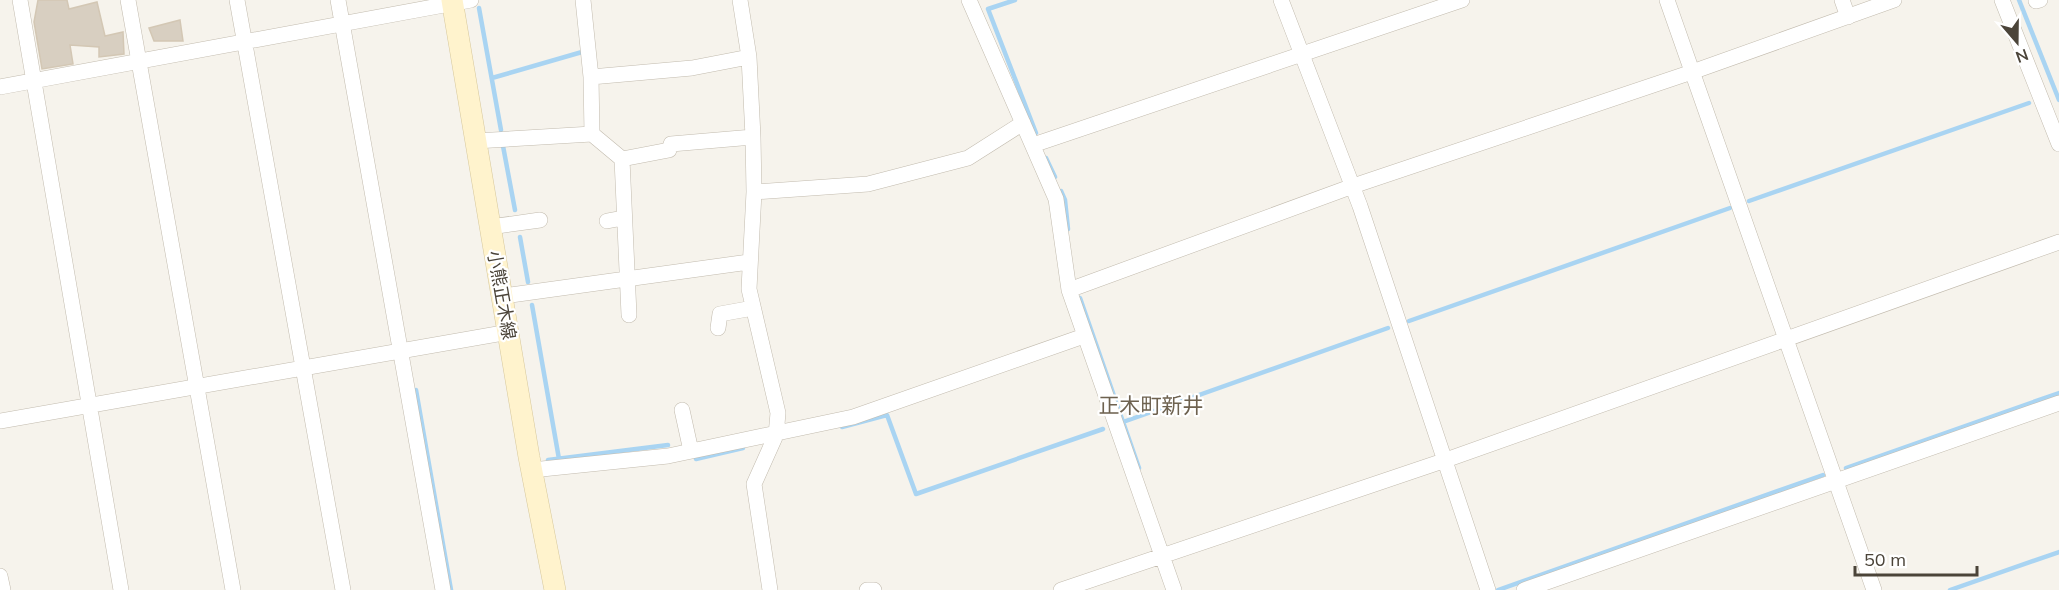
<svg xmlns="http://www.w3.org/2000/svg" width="2059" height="590" font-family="Mulish,'Noto Sans JP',sans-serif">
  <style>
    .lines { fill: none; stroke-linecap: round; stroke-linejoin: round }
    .stream { stroke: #a9d4f2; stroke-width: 4.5 }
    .building { fill: #d8cfc1; stroke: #d3c7b4; stroke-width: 1.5 }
    .street-casing { stroke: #c2bbae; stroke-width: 16 }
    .secondary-casing { stroke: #d6c79b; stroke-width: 22 }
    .street { stroke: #fff; stroke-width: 15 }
    .secondary { stroke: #fff3cd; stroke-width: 21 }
    .labels { text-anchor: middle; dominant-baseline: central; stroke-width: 4.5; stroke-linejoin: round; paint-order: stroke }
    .street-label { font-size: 18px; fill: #4b4439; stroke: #fff }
    .quarter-label { font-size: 21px; fill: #6e6250; stroke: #fff }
  </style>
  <rect width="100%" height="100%" fill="#f6f3ec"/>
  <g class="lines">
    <!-- stream -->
    <path class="stream" d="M1015,0L988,9L1036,133
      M2019,0L2059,100
      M479,8L501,130
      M492,78L582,52
      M503,146L515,210
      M1046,158L1055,177
      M1061,191L1065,200L1068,229
      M1749,201L2029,103
      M520,237L528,282
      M1080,298L1139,468
      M532,305L559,459
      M1409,321L1730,208
      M416,390L451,590
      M1123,422L1388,328
      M842,427L887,415L916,494L1103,429
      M696,459L743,448
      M548,460L668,445
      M1846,468L2059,393
      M1498,590L1823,475
      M1950,590L2059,552"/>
  </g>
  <!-- building -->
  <path class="building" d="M38,0H67L69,9L97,2L105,36L123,32L124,54L99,57V47L70,45L73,64L42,69L34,22Z
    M180,20L183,41H154L149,28Z"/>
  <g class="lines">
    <defs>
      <path id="street" d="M20,0L121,590
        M128,0L233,590
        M237,0L343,590
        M338,0L443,590
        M583,0L591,77L592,134L622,159L629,315
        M740,0L749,57L753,137L754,192L749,289L778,413L776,435L754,484L770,590
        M969,0L1056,199L1069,290L1174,590
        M1281,0L1360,206L1488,590
        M1667,0L1874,590
        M1842,0L1848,17
        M2002,0L2059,144
        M2036,1L2040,0
        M591,77L692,68L749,57
        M0,87L471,0
        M475,141L592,134
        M1033,145L1462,0
        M622,159L669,150L671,144L753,137
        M754,192L868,184L968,158L1023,123
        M607,221L623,218
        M490,227L540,220
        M1069,290L1353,186L1692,72L1894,0
        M504,296L749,262
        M718,328L720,314L753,308
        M682,410L691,451
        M0,421L509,332
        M532,470L668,456L853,417L1084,336
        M0,576L3,590
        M867,590H874
        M1061,590L1443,461L2059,242
        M1524,590L2059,403"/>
      <path id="secondary" d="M452,0L529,457L555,590"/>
    </defs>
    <!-- street casing -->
    <use href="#street" class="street-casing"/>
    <!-- secondary casing -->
    <use href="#secondary" class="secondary-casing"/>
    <!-- street -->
    <use href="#street" class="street"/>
    <!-- secondary -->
    <use href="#secondary" class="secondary"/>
  </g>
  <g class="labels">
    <!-- street labels -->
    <g class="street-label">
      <text transform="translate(502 295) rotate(80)">小熊正木線</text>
    </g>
    <!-- quarter labels -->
    <g class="quarter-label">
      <text x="1151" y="405">正木町新井</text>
    </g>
  </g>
  <!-- north arrow -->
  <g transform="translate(2017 42) rotate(160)" stroke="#ffffff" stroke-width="4.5" paint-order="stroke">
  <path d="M0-4.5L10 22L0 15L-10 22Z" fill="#4b4439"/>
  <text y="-9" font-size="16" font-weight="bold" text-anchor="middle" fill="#4b4439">N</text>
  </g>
  <!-- scale -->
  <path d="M1855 566v9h122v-9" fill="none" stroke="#4b4439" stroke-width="3"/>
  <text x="1864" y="566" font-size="18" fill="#4b4439" stroke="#ffffff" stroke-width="4.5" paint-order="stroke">50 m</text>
</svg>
